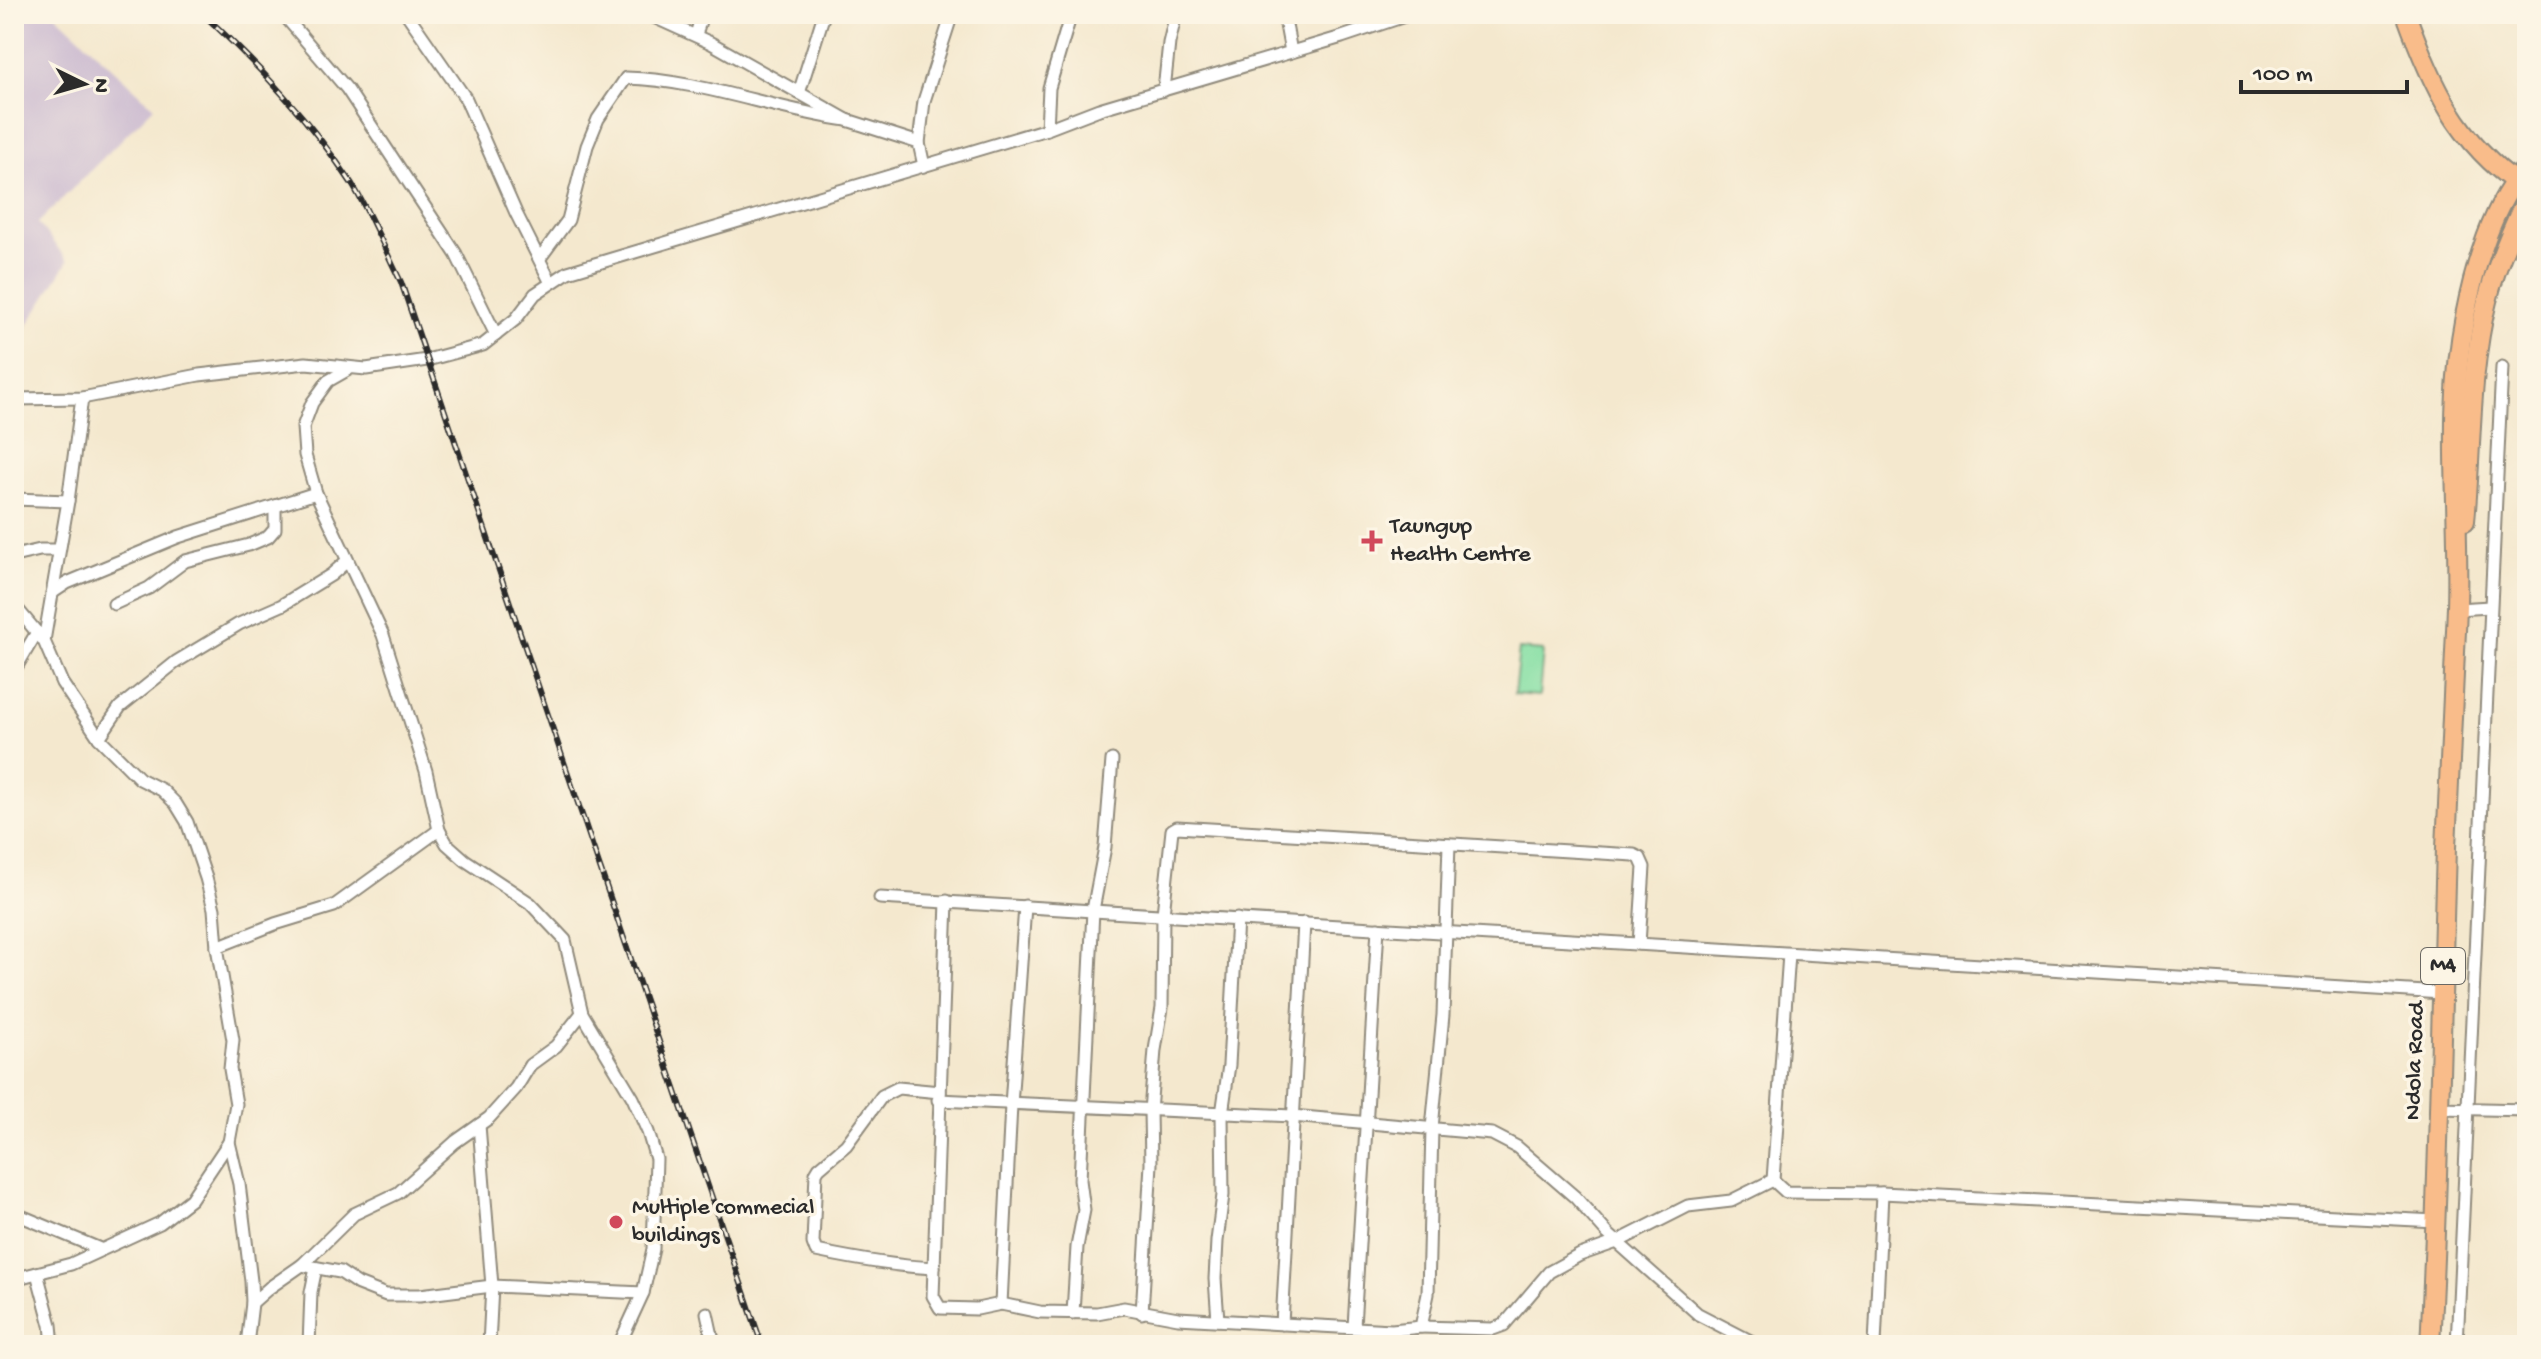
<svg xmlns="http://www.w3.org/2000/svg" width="2541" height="1359" viewBox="0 0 2541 1359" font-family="'Gochi Hand',sans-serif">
<rect width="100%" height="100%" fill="#fcf5e5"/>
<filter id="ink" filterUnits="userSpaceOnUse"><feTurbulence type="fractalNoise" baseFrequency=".0125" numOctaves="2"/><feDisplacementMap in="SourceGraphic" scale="16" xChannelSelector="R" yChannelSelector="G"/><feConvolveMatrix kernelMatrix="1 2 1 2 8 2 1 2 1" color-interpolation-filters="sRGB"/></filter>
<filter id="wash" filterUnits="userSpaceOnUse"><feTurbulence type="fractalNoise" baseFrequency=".006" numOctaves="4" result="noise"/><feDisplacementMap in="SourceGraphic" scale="32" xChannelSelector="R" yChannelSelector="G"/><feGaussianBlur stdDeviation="1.8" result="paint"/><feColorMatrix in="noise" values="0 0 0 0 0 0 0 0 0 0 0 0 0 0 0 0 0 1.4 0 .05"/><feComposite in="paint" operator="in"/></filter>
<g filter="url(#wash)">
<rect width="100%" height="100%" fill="#f4e8ce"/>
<path fill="#cebed1" d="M14,14H55L154,107L38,223L68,261L14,347Z"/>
<path fill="#86dfa4" stroke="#588568" stroke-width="2" d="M1519,649L1543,651L1539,696L1514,694Z"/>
</g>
<g filter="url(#ink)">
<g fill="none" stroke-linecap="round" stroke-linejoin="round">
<g stroke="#908a7c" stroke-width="15">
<g id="minor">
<path d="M283,14L347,89L456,254L496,335"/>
<path d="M407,14L466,99L516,213L550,281"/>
<path d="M647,14L711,43L847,120L919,143L924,166"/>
<path d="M1284,14L1291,52"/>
<path d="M696,35L702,14"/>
<path d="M1164,90L1169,43L1176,14"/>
<path d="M799,93L824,14"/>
<path d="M1047,129L1049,88L1071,14"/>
<path d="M919,143L924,101L952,14"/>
<path d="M540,258L568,220L587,146L598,119L626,78C702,80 773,110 847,120"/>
<path d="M349,369L328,381L312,403L303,427L305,455L316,493L383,635L426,771L439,830L447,844L465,860L530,903L565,940L582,1013L633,1098L648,1132L656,1159L653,1249L643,1293L619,1345"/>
<path d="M82,398L68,501L44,641L62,683L99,738L140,779L162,790L176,804L187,822L206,878L214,909L217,947L233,1040L230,1069L236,1104L229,1142L239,1184L251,1281L252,1303L247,1345"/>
<path d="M14,399L82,398L199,375L306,363L366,369L427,360L483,345L516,319L535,294L568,272L1047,129L1099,109L1342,37L1411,14"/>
<path d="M14,499L68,501"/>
<path d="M14,556L40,550H59"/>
<path d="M52,593L67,583L178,537L316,493"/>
<path d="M114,604L149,588L185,561L249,545L268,537L275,529V507"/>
<path d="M14,605L44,641"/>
<path d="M2457,609L2490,607"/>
<path d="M14,671L37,632"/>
<path d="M99,738L120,707L176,662L239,624L282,605L331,575L347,561"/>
<path d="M880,898L2442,993"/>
<path d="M947,901L934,1268L933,1296L940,1308L977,1309L1001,1304L1040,1312L1097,1313L1124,1308L1178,1318L1392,1330L1421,1327L1428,1294L1432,1128L1443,1015L1449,844"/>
<path d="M217,947L275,924L334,906L439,830"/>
<path d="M1789,954L1773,1180L1786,1192L1882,1193L2436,1221"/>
<path d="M938,1100L1292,1116L1492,1134L1517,1147L1575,1197L1608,1234L1698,1314L1758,1345"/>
<path d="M2439,1108L2527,1110"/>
<path d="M479,1125L492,1286L489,1345"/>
<path d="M14,1213L100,1249"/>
<path d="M302,1265L340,1272L358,1284L386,1295H420L492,1286L643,1293"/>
<path d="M934,1268C894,1266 854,1259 816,1251L813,1243L816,1173L819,1168L846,1145L882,1096L898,1088L940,1092"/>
<path d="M37,1273L51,1325L53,1345"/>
<path d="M14,1279L71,1264L160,1223L191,1199L229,1142"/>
<path d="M252,1303L269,1288L302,1265L354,1214L398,1193L455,1142L489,1118L516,1088L530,1065L556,1046L582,1013"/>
<path d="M1001,1304L1011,1105L1025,906"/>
<path d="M707,1313L714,1345"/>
<path d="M1073,1313L1077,1247L1084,1210L1080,1180L1093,910L1105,847L1112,760"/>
<path d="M1142,1313L1151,1164L1150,1111L1155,1050L1162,1008L1163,914L1172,830L1177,827L1634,855L1640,858L1644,867L1639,944"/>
<path d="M1218,1320L1215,1279L1217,1241L1223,1195L1222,1114L1229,1065L1237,919"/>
<path d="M1282,1324L1304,923"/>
<path d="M1354,1327L1378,928"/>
<path d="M1421,1327L1493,1329L1504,1325L1549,1272L1580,1255L1617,1242L1688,1206L1731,1201L1773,1180"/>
<path d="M309,1345L311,1292L316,1268"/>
<path d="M1875,1345L1882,1193"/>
<path d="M2457,1345L2502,367"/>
</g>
</g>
<g stroke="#908a7c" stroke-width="22">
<g id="primary">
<path d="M2406,14C2432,86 2457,141 2521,186"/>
<path d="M2465,521C2472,448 2469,372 2487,301C2496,266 2511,231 2527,198"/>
<path d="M2430,1345C2439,1180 2441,1014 2446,848C2449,768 2454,687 2457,606C2460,509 2446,412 2465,316C2474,269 2493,201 2527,167"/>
</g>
</g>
<use href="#minor" stroke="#fff" stroke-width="11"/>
<use href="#primary" stroke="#f9bc8a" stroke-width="18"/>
<g stroke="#2b2b2b" stroke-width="6">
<path id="rail" d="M203,14C259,66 310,120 352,184C371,215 385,250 401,282L762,1345"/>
</g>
<use href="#rail" stroke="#fcf5e5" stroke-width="3" stroke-dasharray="9" stroke-linecap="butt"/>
</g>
</g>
<g fill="#d1495b" stroke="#fcf5e5" stroke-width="3">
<path d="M1368 529h8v8h8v8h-8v8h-8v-8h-8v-8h8z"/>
<circle cx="616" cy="1222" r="8"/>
</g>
<g text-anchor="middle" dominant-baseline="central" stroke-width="7" stroke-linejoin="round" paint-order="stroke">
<rect fill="#fcf5e5" stroke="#6a6863" stroke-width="2" x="2421" y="948" width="44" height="36" rx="6"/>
<g font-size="22" font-weight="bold" fill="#2b2b2b">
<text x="2443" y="966">M4</text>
</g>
<g font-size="24" fill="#2b2b2b" stroke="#fcf5e5" text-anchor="start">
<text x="1390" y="527">Taungup<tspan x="1390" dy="28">Health Centre</tspan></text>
<text x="632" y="1208">Multiple commecial<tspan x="632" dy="28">buildings</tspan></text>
</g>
<g font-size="24" fill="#2b2b2b" stroke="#fcf5e5">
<text transform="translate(2416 1061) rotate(-88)">Ndola Road</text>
</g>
</g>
<rect width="2541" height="1359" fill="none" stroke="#fcf5e5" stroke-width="48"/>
<g transform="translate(84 84) rotate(95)" stroke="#fcf5e5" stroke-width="6" paint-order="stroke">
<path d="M0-6L14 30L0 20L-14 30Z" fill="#2b2b2b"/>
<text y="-12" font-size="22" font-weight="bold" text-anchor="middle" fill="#2b2b2b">N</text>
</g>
<path d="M2241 80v12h166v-12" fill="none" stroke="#2b2b2b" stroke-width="4"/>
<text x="2253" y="80" font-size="24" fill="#2b2b2b" stroke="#fcf5e5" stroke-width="6" paint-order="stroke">100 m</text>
</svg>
